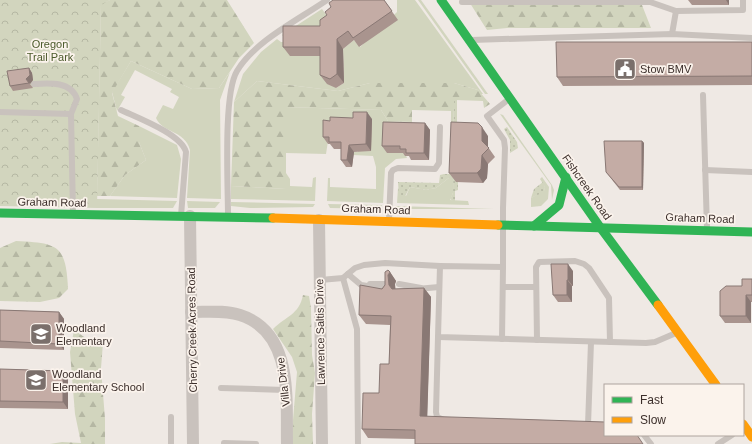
<svg xmlns="http://www.w3.org/2000/svg" width="752" height="444" viewBox="0 0 752 444" font-family="Helvetica,sans-serif">
<defs>
<pattern id="forest-firs" width="22" height="20" patternUnits="userSpaceOnUse"><rect width="22" height="20" fill="#d2d5be"/><path d="M5 1l3.5 6h-7zM16 11l3.5 6h-7z" fill="#b5b7a3"/></pattern>
<pattern id="park-crowns" width="20" height="18" patternUnits="userSpaceOnUse"><rect width="20" height="18" fill="#d2d5be"/><path d="M2 6a3 3 0 1 1 6 0M12 15a3 3 0 1 1 6 0" fill="none" stroke="#b5b7a3"/></pattern>
<pattern id="garden-dots" width="8" height="8" patternUnits="userSpaceOnUse"><rect width="8" height="8" fill="#d2d5be"/><path d="M2 2h.1M6 6h.1" fill="none" stroke="#b5b7a3" stroke-width="1.8" stroke-linecap="round"/></pattern>
</defs>
<rect width="100%" height="100%" fill="#efe9e4"/>
<g fill="#d2d5be">
<path d="M397,0H415L483,94H480L478,90L454,83H370L338,91L257,81L234,102L243,74L261,52L277,39L281,42H289L327,56L336,88L344,83L343,49L354,40L360,47L397,12Z"/>
<path d="M418,0H421L488,94H485Z"/>
<path d="M322,9L333,24L284,37L282,35Z"/>
<path d="M131,61L192,89L219,88L230,72L220,100L221,199L187,198L190,150C185,130 162,133 156,118L163,105L173,109L179,97L170,92L172,89L135,70L121,95L125,97L117,111L112,92Z"/>
<path d="M454,93L453,193L450,200L468,201L469,205L397,203L398,188L406,196L410,187L426,190L436,188L450,177L451,116H453Z"/>
<path d="M286,107L381,110L388,121L412,122V130L405,153L407,158L396,159L385,168L383,203L327,201L328,178H330V187L376,189V167L373,156L353,155L354,152H358V150L328,141L326,154L286,153Z"/>
<path d="M500,114L503,115L552,185L554,190L552,200L551,185Z"/>
<path d="M139,126L177,145L181,159L177,198L110,196L125,175L146,160L139,142Z"/>
<path d="M286,173L290,179V186L312,187L313,178L316,177L315,201L231,199V186L286,189Z"/>
<path d="M542,177L549,187L548,199L541,206L531,207V198L544,191L545,187L540,179Z"/>
<path d="M97,199L177,201L173,208H97Z"/>
<path d="M187,201L220,202L215,208H188Z"/>
<path d="M231,202L315,204L313,207L250,208L231,206Z"/>
<path d="M328,204L382,205L380,209L330,208Z"/>
<path d="M396,206L494,209H397Z"/>
</g>
<g fill="url(#forest-firs)">
<path d="M110,0H227L254,43L239,58L219,88L192,89L131,61L112,93L118,116L139,126V142L146,160L125,175L110,196H97L101,4Z"/>
<path d="M468,0H640L651,28H507L487,30Z"/>
<path d="M257,81L338,91L370,83H454L478,90L490,104L484,108L483,101L455,100L453,116H451V111L412,110V122L388,121L381,110L286,107V189L231,186L234,102Z"/>
<path d="M16,241C58,243 66,245 68,289L59,298L40,302L0,301V248Z"/>
<path d="M303,295L309,296L311,308L312,355L315,373L312,414L313,444H291L297,372L292,357L273,329C286,316 299,315 303,295Z"/>
<path d="M74,330L87,339L103,343L101,368L105,419V444H50L62,442L81,443L75,414L70,352Z"/>
</g>
<path fill="url(#park-crowns)" d="M0,0H110L101,5L97,208L0,206Z"/>
<g fill="url(#garden-dots)">
<path d="M454,100H457V122L459,123L456,182H458V190L455,191V201H453L450,199L453,193Z"/>
<path d="M507,127L517,142L518,148L510,153V140L504,129Z"/>
<path d="M444,174H450V177L436,188L426,190L410,187L403,200L399,197L398,182L439,183L440,175Z"/>
<path d="M543,182L545,187L544,192L531,198L534,189Z"/>
</g>
<g fill="none" stroke-linecap="round" stroke-linejoin="round">
<g stroke="#c9c2bd" stroke-width="6">
<path d="M462,2H650L676,11L743,10V0"/>
<path d="M672,34L676,11"/>
<path d="M471,40L672,34L752,38"/>
<path d="M34,84C49,83 71,81 77,99L71,114L73,213"/>
<path d="M703,95L707,229"/>
<path d="M509,99L487,116L504,140L505,148L503,208V267L440,266L438,337L646,343L655,342L676,333"/>
<path d="M121,110C138,118 181,134 186,152L181,216"/>
<path d="M0,112L71,114"/>
<path d="M705,170L752,172"/>
<path d="M228,216C228,185 223,94 237,71C255,41 298,20 327,0"/>
<path d="M389,220L391,173L393,170L398,168L435,169L439,163L440,127"/>
<path d="M348,274L361,285L387,289"/>
<path d="M343,278L357,329L358,444"/>
<path d="M320,280L343,278L355,268L364,265L385,263L440,266"/>
<path d="M370,284H388"/>
<path d="M399,284L421,288"/>
<path d="M504,287H536"/>
<path d="M417,289L439,287"/>
<path d="M438,337L436,412L437,417L444,420"/>
<path d="M502,339L503,267"/>
<path d="M537,340L536,267L539,262L575,261L584,264L589,268L609,298L610,342"/>
<path d="M221,388L285,390"/>
<path d="M171,417V444"/>
<path d="M588,425L591,342"/>
<path d="M644,435L651,444"/>
<path d="M224,443L256,444"/>
<path d="M718,444L732,435"/>
</g>
<g stroke="#c9c2bd" stroke-width="12">
<path d="M190,216L193,444"/>
<path d="M319,220L322,444"/>
<path d="M191,312C208,312 225,310 240,315C294,332 286,400 287,444"/>
</g>
<g stroke="#30b455" stroke-width="9">
<path d="M441,0L600,227L658,305"/>
<path d="M0,213L273,218"/>
<path d="M498,225L752,232"/>
<path d="M534,226L559,205L566,177"/>
</g>
<g stroke="#ff9f0a" stroke-width="9">
<path d="M273,218L498,225"/>
<path d="M658,305L716,385"/>
<path d="M743,424L752,437"/>
</g>
</g>
<g fill="#a9948e">
<path d="M384,0L398,20L359,47L354,40L343,49L344,83L336,88L327,84L320,75V56H290L283,47L320,26Z"/>
<path d="M688,0H729V5H692Z"/>
<path d="M752,42V85L563,86L557,77Z"/>
<path d="M29,68L32,73L33,80L30,84L33,88L13,91L10,86Z"/>
<path d="M372,119L371,151L354,152L352,167H346L341,160V149H334L330,144H328L323,137Z"/>
<path d="M425,123L430,130L429,160H411L409,156H405L403,153H387L382,146Z"/>
<path d="M488,136V147L495,157L488,164L487,178L483,183L456,182L449,173Z"/>
<path d="M642,141L644,143L643,190H620L606,172Z"/>
<path d="M573,271V286H572V302H558L553,295Z"/>
<path d="M390,272L396,281L395,284V289L424,288L431,297L427,416L415,439L368,438L362,429L379,393L389,364L390,325L366,324L359,315L385,285Z"/>
<path d="M752,279V302H751V323H725L720,316Z"/>
<path d="M0,310L59,312L64,319V350L0,348Z"/>
<path d="M0,369L63,371L68,378V409L0,408Z"/>
</g>
<g fill="#897874">
<path d="M726,0H729V5Z"/>
<path d="M337,39L343,49L344,83L337,74Z"/>
<path d="M29,68L32,73L33,80L30,84L26,79Z"/>
<path d="M367,112L372,119L371,151L366,144Z"/>
<path d="M425,123L430,130L429,160L424,153Z"/>
<path d="M482,127L488,136V149L482,141Z"/>
<path d="M642,141L644,143L643,190L642,187Z"/>
<path d="M349,145L354,152L352,167L347,160Z"/>
<path d="M482,155L488,164L487,178L483,183L477,173Z"/>
<path d="M568,264L573,271V286L568,280Z"/>
<path d="M390,272L396,281L395,284L396,294L389,285L388,275Z"/>
<path d="M567,280L572,286V302L567,295Z"/>
<path d="M424,288L431,297L427,425L420,416Z"/>
<path d="M746,295L751,302V323L746,316Z"/>
<path d="M59,312L64,319V350L59,344Z"/>
<path d="M63,371L68,378V409L63,402Z"/>
</g>
<g fill="#c4aca5" stroke="#897874">
<path d="M333,0H384L392,11L353,38L348,31L337,39V74L330,79L320,75V47H283V26H320V20L327,15L325,12L331,7L329,3Z"/>
<path d="M556,42H752V76L557,77Z"/>
<path d="M29,68L30,75L26,79L29,83L10,86L7,71Z"/>
<path d="M353,112H367L366,144L349,145L347,160H341V142H329V137H323V120L330,121V117L353,118Z"/>
<path d="M383,122L425,123L424,153H406V149H400V146H382Z"/>
<path d="M451,122L478,123L482,127V141L489,148L482,155L481,169L477,173H449Z"/>
<path d="M604,141H642V187H619L606,172Z"/>
<path d="M551,264H568V280H567V295H553Z"/>
<path d="M388,270L390,272L388,275L389,285L392,289L424,288L420,416L605,422V435H637L643,444H415V430L362,429L363,393H379L380,364H389L391,316L359,315L360,285L382,289L385,285V272Z"/>
<path d="M742,279H752V295H746V316H720V291L726,286H742Z"/>
<path d="M0,310L59,312V344L0,341Z"/>
<path d="M0,369L63,371V402L0,401Z"/>
</g>
<defs>
<g id="civic-square" transform="scale(1.15)"><rect x="-9" y="-9" width="18" height="18" rx="4" fill="#7a6f6b" stroke="#fbf3ec"/><path d="M-.6-6.5H3V-4.5H.6V-3L4-1V1h2V6H-6V1h2V-1L-.6-3ZM-1.2 2.5V6h2.4V2.5Z" fill="#fff"/></g>
<g id="school-square" transform="scale(1.15)"><rect x="-9" y="-9" width="18" height="18" rx="4" fill="#7a6f6b" stroke="#fbf3ec"/><path d="M0-5L7-2L0 1L-7-2ZM-4 1L0 2.5L4 1V4Q0 6-4 4Z" fill="#fff"/></g>
</defs>
<g fill-rule="evenodd">
<use href="#civic-square" x="625" y="69"/>
<use href="#school-square" x="41" y="334"/>
<use href="#school-square" x="36" y="380"/>
</g>
<g text-anchor="middle" dominant-baseline="central" stroke-width="3.5" stroke-linejoin="round" paint-order="stroke">
<g font-size="11" fill="#4c5b2c" stroke="#fbf3ec">
<text x="50" y="44">Oregon<tspan x="50" dy="13">Trail Park</tspan></text>
</g>
<g font-size="11" fill="#3b2e2a" stroke="#fbf3ec" text-anchor="start">
<text x="640" y="69">Stow BMV</text>
<text x="56" y="328">Woodland<tspan x="56" dy="13">Elementary</tspan></text>
<text x="52" y="374">Woodland<tspan x="52" dy="13">Elementary School</tspan></text>
</g>
<g font-size="11" fill="#3b2e2a" stroke="#fbf3ec">
<text transform="translate(587 187) rotate(55)">Fishcreek Road</text>
<text transform="translate(52 202) rotate(1)">Graham Road</text>
<text transform="translate(376 209) rotate(2)">Graham Road</text>
<text transform="translate(700 218) rotate(2)">Graham Road</text>
<text transform="translate(192 330) rotate(-91)">Cherry Creek Acres Road</text>
<text transform="translate(320 332) rotate(-91)">Lawrence Saltis Drive</text>
<text transform="translate(283 382) rotate(-97)">Villa Drive</text>
</g>
</g>
<rect x="604" y="384" width="140" height="52" fill="#fbf3ec" stroke="#aea49e"/>
<rect x="612" y="397" width="20" height="6" fill="#30b455" stroke="#aea49e"/>
<text x="640" y="404" font-size="12" fill="#3b2e2a">Fast</text>
<rect x="612" y="417" width="20" height="6" fill="#ff9f0a" stroke="#aea49e"/>
<text x="640" y="424" font-size="12" fill="#3b2e2a">Slow</text>
</svg>
